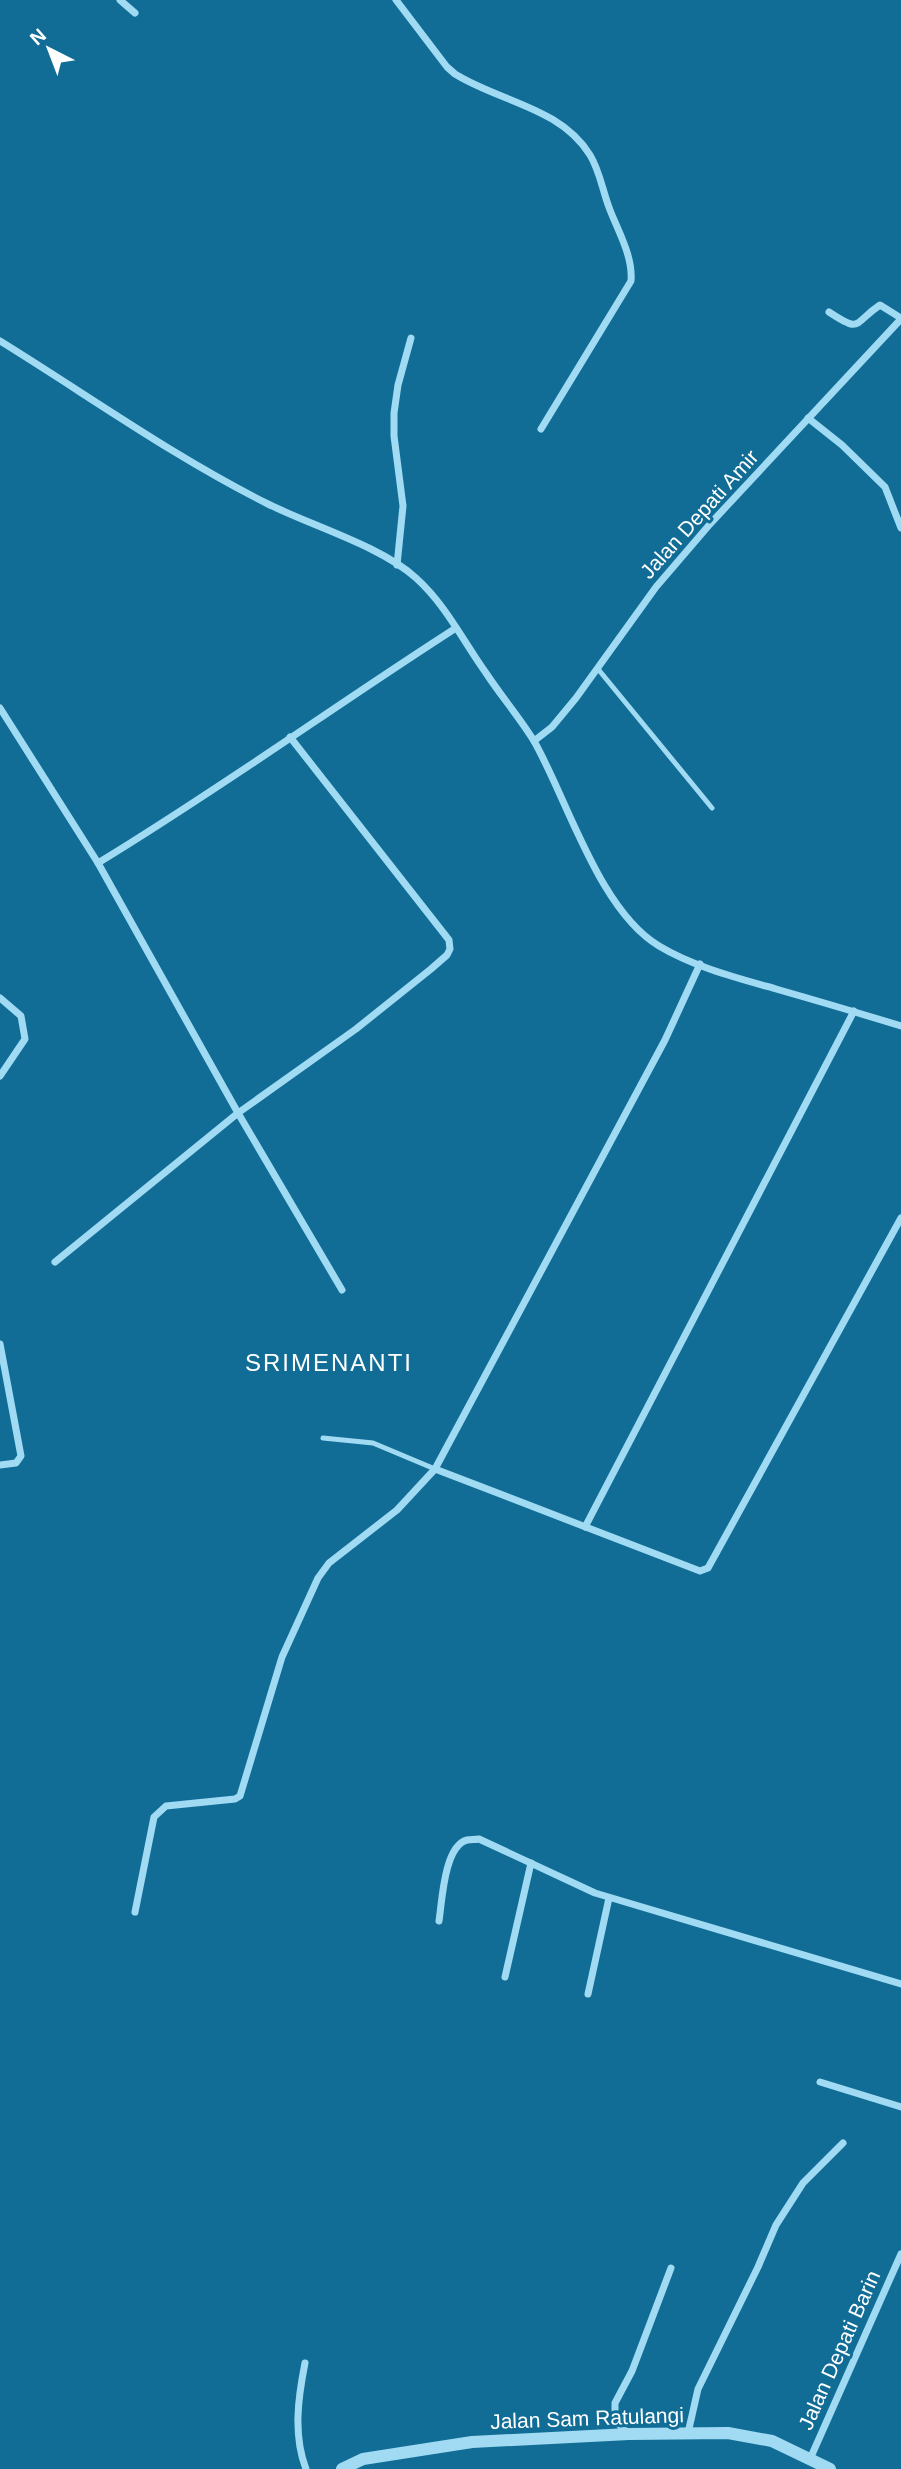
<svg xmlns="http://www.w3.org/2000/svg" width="901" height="2469" viewBox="0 0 901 2469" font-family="Helvetica,sans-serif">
<rect width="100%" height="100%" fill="#116d96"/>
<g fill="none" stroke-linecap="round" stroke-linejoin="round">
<g stroke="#a0dbf3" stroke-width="5">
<path d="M598,669L712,808"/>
<path d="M323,1438L373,1443L435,1469"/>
</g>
<g stroke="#a0dbf3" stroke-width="7">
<path d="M120,0L135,13"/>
<path d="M396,0L447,67L455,74C500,102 560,107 590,155C600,171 603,193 610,210C619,233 633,257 631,281L541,429"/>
<path d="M829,312C862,334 853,323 880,305L901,318"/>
<path d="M0,341C89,396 174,457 268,504C312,526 381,546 416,578C446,605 463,641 486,673C501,696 520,718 534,741C568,801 599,910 659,946C694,967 737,978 776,989C818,1001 859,1013 901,1026"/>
<path d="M808,418L842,445L885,487L901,528"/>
<path d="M397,565L403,506L394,436V413L398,385L411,338"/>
<path d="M0,708L98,863L238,1113L342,1290"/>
<path d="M534,741L552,727L576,698L656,587L710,524L901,319"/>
<path d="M98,863C220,789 336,705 456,628"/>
<path d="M0,998L21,1016L25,1039L0,1076"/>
<path d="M55,1262L238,1113L356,1029L431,969L447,955L450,949L449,940L290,737"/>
<path d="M0,1344L21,1456L16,1463L0,1465"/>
<path d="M435,1469L700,1571L708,1568L901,1218"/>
<path d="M585,1527L854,1011"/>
<path d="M135,1912L154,1817L166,1806L235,1799L240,1796L282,1657L318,1578L329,1563L397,1510L435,1469L665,1040L700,964"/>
<path d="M439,1921C442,1902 444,1846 467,1840C471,1839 475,1840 479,1839L595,1893L901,1984"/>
<path d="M505,1977L531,1863"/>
<path d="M588,1994L609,1898"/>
<path d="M820,2082L901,2107"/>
<path d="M305,2363C298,2398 293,2435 306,2469"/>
<path d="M688,2433L698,2389L758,2267L776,2225L803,2183L843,2143"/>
<path d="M629,2434L618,2424L615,2414V2403L632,2371L671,2268"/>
<path d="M810,2459L901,2254"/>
</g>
<path stroke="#a0dbf3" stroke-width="12" d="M342,2469L363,2459L472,2442L629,2434L728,2433L772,2441L830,2469"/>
</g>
<g text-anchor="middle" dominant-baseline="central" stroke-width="6" stroke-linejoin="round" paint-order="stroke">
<g font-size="21" fill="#fff" stroke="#116d96">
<text transform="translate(699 514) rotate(-48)">Jalan Depati Amir</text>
<text transform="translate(839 2350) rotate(-66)">Jalan Depati Barin</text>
<text transform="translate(587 2418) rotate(-2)">Jalan Sam Ratulangi</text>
</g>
<g font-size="24" letter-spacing="2" fill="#fff" stroke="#116d96">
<text x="329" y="1362">SRIMENANTI</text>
</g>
</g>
<g transform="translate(49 49) rotate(318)" stroke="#116d96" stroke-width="5" paint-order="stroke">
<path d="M0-5L12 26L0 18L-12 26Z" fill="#ffffff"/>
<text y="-10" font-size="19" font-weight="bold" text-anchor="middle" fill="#ffffff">N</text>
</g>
</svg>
